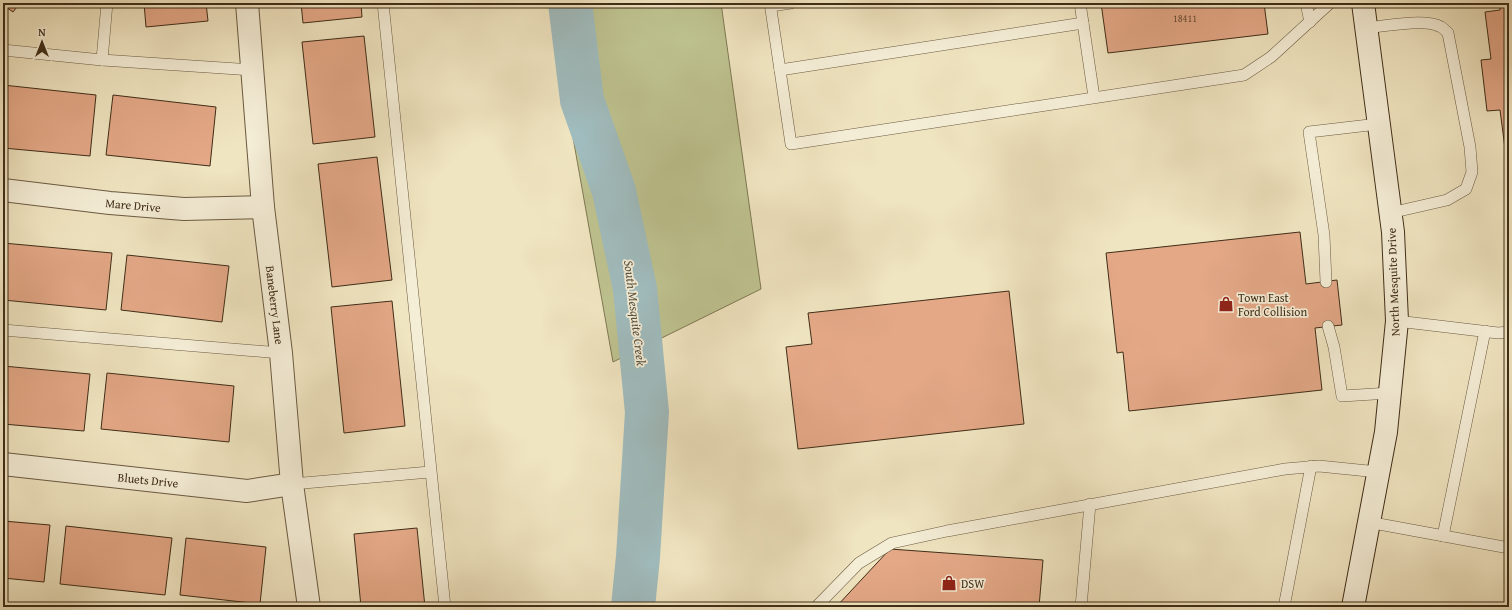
<svg xmlns="http://www.w3.org/2000/svg" width="1512" height="610" viewBox="0 0 1512 610" font-family="'Gentium Book Plus',serif">
<rect width="100%" height="100%" fill="#f0e5c1"/>
<filter id="stains"><feTurbulence type="fractalNoise" baseFrequency=".005" numOctaves="4"/><feColorMatrix values="0 0 0 0 .2 0 0 0 0 .09 0 0 0 0 .02 0 0 0 .5 -.17"/></filter>
<radialGradient id="worn" r=".72"><stop offset=".6" stop-color="#630" stop-opacity="0"/><stop offset="1" stop-color="#630" stop-opacity=".3"/></radialGradient>
<path fill="#bec390" stroke="#7e7854" d="M549,3H721L761,289L613,362Z"/>
<g fill="none" stroke-linecap="round" stroke-linejoin="round">
<path stroke="#a0bcbe" stroke-width="44" d="M570,3L582,100L614,191L635,289L647,412L638,557L633,607"/>
</g>
<g fill="#e4a887" stroke="#3f2d17">
<path d="M3,3H20L13,12L3,5Z"/>
<path d="M144,3H206L208,21L146,27Z"/>
<path d="M301,3H361L362,17L303,23Z"/>
<path d="M1101,3H1264L1268,34L1108,53Z"/>
<path d="M1500,3H1509V179L1500,110L1487,111L1481,60L1491,59L1485,12L1500,10Z"/>
<path d="M364,36L375,137L313,144L302,42Z"/>
<path d="M3,85L96,95L90,156L3,148Z"/>
<path d="M113,95L216,107L210,166L106,155Z"/>
<path d="M377,157L392,280L332,287L318,164Z"/>
<path d="M1300,232L1306,284L1337,280L1342,325L1315,328L1322,390L1129,411L1123,352L1117,353L1106,253Z"/>
<path d="M3,243L112,253L106,310L3,300Z"/>
<path d="M127,255L229,266L222,322L121,310Z"/>
<path d="M1009,291L1024,424L798,449L786,347L812,344L808,313Z"/>
<path d="M392,301L405,426L344,433L331,307Z"/>
<path d="M3,366L90,374L84,431L3,424Z"/>
<path d="M107,373L234,386L229,442L101,429Z"/>
<path d="M3,521L50,525L44,582L3,578Z"/>
<path d="M66,526L172,538L165,595L60,584Z"/>
<path d="M417,528L425,607H361L354,534Z"/>
<path d="M186,538L266,547L260,604L180,595Z"/>
<path d="M890,549L1043,560L1039,607H836Z"/>
</g>
<g fill="none" stroke-linecap="round" stroke-linejoin="round">
<g stroke="#6b5b42" stroke-width="12">
<g id="lane">
<path d="M383,3L445,607"/>
<path d="M770,3L791,144L1244,75L1271,57L1330,3"/>
<path d="M1080,3L1094,97"/>
<path d="M1306,3L1310,22"/>
<path d="M771,6L791,3"/>
<path d="M1366,28C1384,26 1426,18 1441,27C1443,28 1446,31 1448,33L1470,147L1472,172L1466,189L1447,200L1390,213"/>
<path d="M3,50L102,60L253,70"/>
<path d="M102,60L107,3"/>
<path d="M780,70L1083,23"/>
<path d="M1326,282L1324,235L1309,132L1378,124"/>
<path d="M1397,321L1498,333L1509,332"/>
<path d="M1328,326L1334,347L1342,396L1390,393"/>
<path d="M3,330L281,353"/>
<path d="M292,484L430,472"/>
<path d="M1368,522L1509,548"/>
<path d="M1443,536L1485,331"/>
<path d="M816,607L859,563L892,543L947,531L1285,469L1319,466L1378,472"/>
<path d="M1081,607L1090,504"/>
<path d="M1284,607L1311,466"/>
</g>
</g>
<g stroke="#6b5b42" stroke-width="24">
<g id="street">
<path d="M247,3L263,207L281,353L292,484L309,607"/>
<path d="M3,190L110,203L184,209L263,207"/>
<path d="M3,464L247,491L292,484"/>
</g>
</g>
<g stroke="#3f2d17" stroke-width="24">
<path id="secondary" d="M1353,607L1386,432L1397,321L1393,232L1363,3"/>
</g>
<use href="#lane" stroke="#f5eed7" stroke-width="11"/>
<use href="#street" stroke="#f5eed7" stroke-width="22"/>
<use href="#secondary" stroke="#f5eed7" stroke-width="22"/>
</g>
<defs>
<g id="shop-bare" transform="scale(1.2)"><path d="M-5-2.5h2.3a2.7 3.5 0 0 1 5.4 0H5L5.5 6h-11ZM-1.5-2.5h3a1.5 2.3 0 0 0-3 0Z" fill="#8f2418" stroke="#f5eed7" stroke-width="2.5" paint-order="stroke"/></g>
</defs>
<g fill-rule="evenodd">
<use href="#shop-bare" x="1226" y="304"/>
<use href="#shop-bare" x="949" y="583"/>
</g>
<g text-anchor="middle" dominant-baseline="central" stroke-width="3.5" stroke-linejoin="round" paint-order="stroke">
<g font-size="10" fill="#684c33">
<text x="1185" y="18">18411</text>
</g>
<g font-size="12" fill="#3f2d17" stroke="#f5eed7">
<text transform="translate(133 205) rotate(5)">Mare Drive</text>
<text transform="translate(1393 282) rotate(-92)">North Mesquite Drive</text>
<text transform="translate(275 305) rotate(83)">Baneberry Lane</text>
<text transform="translate(148 480) rotate(6)">Bluets Drive</text>
</g>
<g font-size="12" fill="#3f2d17" stroke="#f5eed7" text-anchor="start">
<text x="1238" y="297">Town East<tspan x="1238" dy="14">Ford Collision</tspan></text>
<text x="961" y="583">DSW</text>
</g>
<g font-size="13" font-style="italic" fill="#575141" stroke="#f5eed7">
<text transform="translate(635 313) rotate(83)">South Mesquite Creek</text>
</g>
</g>
<rect width="1512" height="610" fill="none" stroke="#f0e5c1" stroke-width="16"/>
<rect x="4" y="4" width="1504" height="602" fill="none" stroke="#3f2d17" stroke-width="2"/>
<rect x="8" y="8" width="1496" height="594" fill="none" stroke="#3f2d17"/>
<g transform="translate(42 42)" stroke="#f5eed7" stroke-width="3" paint-order="stroke">
<path d="M0-3L7 15L0 10L-7 15Z" fill="#3f2d17"/>
<text y="-6" font-size="11" font-weight="bold" text-anchor="middle" fill="#3f2d17">N</text>
</g>
<rect width="100%" height="100%" filter="url(#stains)"/>
<rect width="100%" height="100%" fill="url(#worn)"/>
</svg>
